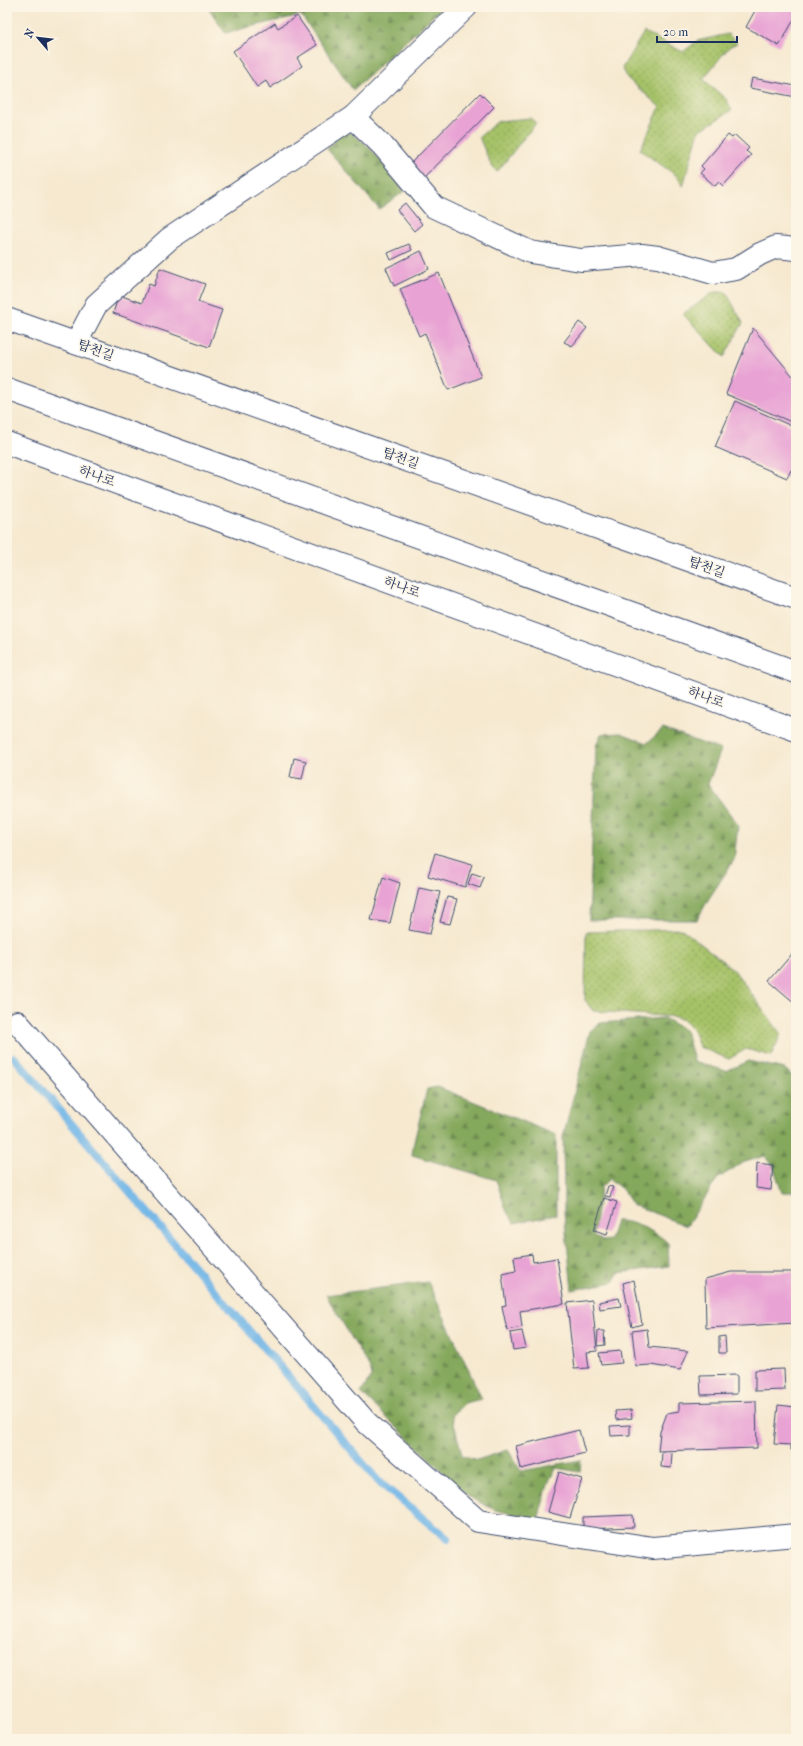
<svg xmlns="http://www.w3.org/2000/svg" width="803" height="1746" viewBox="0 0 803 1746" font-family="'IM FELL French Canon','Noto Serif KR',serif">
<defs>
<pattern id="grass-dots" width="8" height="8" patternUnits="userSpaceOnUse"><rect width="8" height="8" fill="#a6c268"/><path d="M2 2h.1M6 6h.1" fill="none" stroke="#869e59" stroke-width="1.8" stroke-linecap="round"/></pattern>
<pattern id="forest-firs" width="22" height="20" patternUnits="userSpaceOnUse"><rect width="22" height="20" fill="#84a85c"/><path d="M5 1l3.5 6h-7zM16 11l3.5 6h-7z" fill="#6b894f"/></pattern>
</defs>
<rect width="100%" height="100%" fill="#fcf5e5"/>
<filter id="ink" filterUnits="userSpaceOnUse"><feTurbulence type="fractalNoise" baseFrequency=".025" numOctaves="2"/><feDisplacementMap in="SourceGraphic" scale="8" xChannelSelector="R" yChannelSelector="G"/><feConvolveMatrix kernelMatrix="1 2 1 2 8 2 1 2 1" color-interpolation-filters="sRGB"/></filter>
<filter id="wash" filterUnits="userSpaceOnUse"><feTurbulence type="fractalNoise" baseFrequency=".012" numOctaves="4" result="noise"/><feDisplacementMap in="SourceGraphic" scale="16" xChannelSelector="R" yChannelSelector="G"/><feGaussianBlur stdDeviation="0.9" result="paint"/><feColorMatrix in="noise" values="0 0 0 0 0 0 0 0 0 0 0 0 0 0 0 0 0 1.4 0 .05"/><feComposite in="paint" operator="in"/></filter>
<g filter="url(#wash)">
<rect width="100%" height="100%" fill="#f6e9d0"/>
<g fill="url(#grass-dots)" stroke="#607863">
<path d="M644,32L683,52L697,41L728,34L737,43L729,47L703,79L726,99L732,110L699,131L683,186L677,176L640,150L660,107L628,79L622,68Z"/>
<path d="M530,118L536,123L497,172L491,165L479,137L498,121Z"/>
<path d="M714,292H726L743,323L724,357L683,314Z"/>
<path d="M682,929L734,970L781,1034L771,1056L746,1049L729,1059L699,1047C694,1032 692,1023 676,1017L593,1011L585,1000L586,932Z"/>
</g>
<g fill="url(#forest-firs)" stroke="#506c5d">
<path d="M208,7H443L353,90L301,15L225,33Z"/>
<path d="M344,130C368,139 388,171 405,191L379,209L327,149Z"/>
<path d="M663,729L721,750L708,784L738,825L734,860L708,900L697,920H589L596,746L601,734L621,733L647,743Z"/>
<path d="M664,1018L686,1031L694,1061L726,1071L748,1061L785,1069L796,1079V1191L782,1193L773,1165L765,1156L742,1163L717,1179L687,1226L633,1205L622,1189L609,1179L601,1187L593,1235L603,1241L610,1240L616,1221C632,1220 657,1232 668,1243L669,1266L618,1273L613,1282L572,1290L564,1213L563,1137L590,1031L600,1023Z"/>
<path d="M438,1087L556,1135V1215L514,1223L507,1212L496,1180L412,1155L413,1146L427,1089Z"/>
<path d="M428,1282L482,1399L465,1403L452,1415L462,1455L477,1460L508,1450L521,1471L581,1460L580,1472L556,1468L549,1481L538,1520L495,1510L469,1497L361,1393L372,1375L369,1367L326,1295Z"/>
</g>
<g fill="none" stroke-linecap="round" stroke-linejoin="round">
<path stroke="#71b6e7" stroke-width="8" d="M14,1057L379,1482L448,1539"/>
</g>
<g id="blocks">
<g fill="#e8a3d4">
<path d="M757,7H788L796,12V16L779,46L746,27Z"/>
<path d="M297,16L317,45L297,58L302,66L270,88L266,81L257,87L233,51L275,23L278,28Z"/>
<path d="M752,78L796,86V97L750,88Z"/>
<path d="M480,93L494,107L423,179L409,165Z"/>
<path d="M728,135L732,138L735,135L749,148L746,151L751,155L723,186L719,182L715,186L700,173L704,169L701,166Z"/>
<path d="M405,203L422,224L414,231L397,210Z"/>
<path d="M409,244L412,250L391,260L388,253Z"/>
<path d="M421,251L429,269L394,286L386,268Z"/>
<path d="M160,268L205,284L198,302L222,310L209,347L113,313L119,295L142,303L149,284L154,286Z"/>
<path d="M439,273L481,377L448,390L425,333L419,336L400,289Z"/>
<path d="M579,322L587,328L572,346L564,342Z"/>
<path d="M753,328L796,380V424L726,394Z"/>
<path d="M735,401L796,428V472L791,470L787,478L715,447Z"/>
<path d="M294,758L306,761L302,779L290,777Z"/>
<path d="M435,853L472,864L465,887L428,876Z"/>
<path d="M472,873L484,877L480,888L468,884Z"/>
<path d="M383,877L400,883L390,923L371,920Z"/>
<path d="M419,888L440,892L430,934L409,930Z"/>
<path d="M447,897L457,899L450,924L440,922Z"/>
<path d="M792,954L796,958V1004L769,981Z"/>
<path d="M757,1163L773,1165L771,1190L756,1188Z"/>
<path d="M608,1186L613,1187L610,1197L605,1196Z"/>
<path d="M604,1198L617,1202L607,1234L594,1230Z"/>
<path d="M532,1254L533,1262L557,1258L564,1304L520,1311L522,1327L507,1330L502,1306L506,1305L502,1274L516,1271L514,1257Z"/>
<path d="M731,1272H796V1323L706,1328L705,1279Z"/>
<path d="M634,1280L642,1324L632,1327L623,1283Z"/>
<path d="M619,1298L621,1306L600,1309L599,1302Z"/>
<path d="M592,1300L597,1351L587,1352L589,1368L574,1369L567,1303Z"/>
<path d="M647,1329L649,1347L688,1351L680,1370L651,1365L636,1366L632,1331Z"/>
<path d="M522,1331L526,1348L513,1350L510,1333Z"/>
<path d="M598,1331H604L605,1345L597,1346Z"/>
<path d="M725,1336L726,1353H719V1337Z"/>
<path d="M620,1351L622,1363L601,1365L599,1353Z"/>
<path d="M784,1369L785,1390L755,1391V1370Z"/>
<path d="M737,1375V1394L701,1395L700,1376Z"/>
<path d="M756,1401L757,1448L658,1451L660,1432L667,1413L679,1411V1403Z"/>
<path d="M778,1405L796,1407V1451L791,1450V1445L774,1444Z"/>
<path d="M631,1410L632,1418L616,1420L615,1411Z"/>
<path d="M630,1425V1435L611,1436L610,1426Z"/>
<path d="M579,1430L585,1453L521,1469L516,1446Z"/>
<path d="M662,1452L672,1453L671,1468L661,1467Z"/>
<path d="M559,1472L582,1479L570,1518L548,1512Z"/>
<path d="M633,1515L634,1527L583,1529V1517Z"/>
</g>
</g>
</g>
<g filter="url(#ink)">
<use href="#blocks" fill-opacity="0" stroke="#3c4b6f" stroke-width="1"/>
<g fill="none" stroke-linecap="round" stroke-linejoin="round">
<g stroke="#3c4b6f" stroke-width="24">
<g id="street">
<path d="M353,117L382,145L434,207L530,252L581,260L642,255L658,257L713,273L736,269L760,254L776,247L796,249"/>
<path d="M7,319L796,598"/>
<path d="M76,343L96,305L169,239L353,117L466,7"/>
<path d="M17,1022L366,1422L478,1521L653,1548L796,1535"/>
</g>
</g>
<g stroke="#3c4b6f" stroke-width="24">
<g id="secondary">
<path d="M7,389L796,672"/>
<path d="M7,443L796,730"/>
</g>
</g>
<use href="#street" stroke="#fff" stroke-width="22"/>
<use href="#secondary" stroke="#fff" stroke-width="22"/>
</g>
</g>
<g text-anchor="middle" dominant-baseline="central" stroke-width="3" stroke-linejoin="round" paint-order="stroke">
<g font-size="13" fill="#1b2f5e" stroke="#fcf5e5">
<text transform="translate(96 350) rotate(20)">탑천길</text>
<text transform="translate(401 458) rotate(20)">탑천길</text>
<text transform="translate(97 476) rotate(20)">하나로</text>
<text transform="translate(707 567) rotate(20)">탑천길</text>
<text transform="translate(402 587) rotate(20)">하나로</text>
<text transform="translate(706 697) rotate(20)">하나로</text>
</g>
</g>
<rect width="803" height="1746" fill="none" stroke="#fcf5e5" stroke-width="24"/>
<g transform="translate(38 38) rotate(298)" stroke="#fcf5e5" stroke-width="3" paint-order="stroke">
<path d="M0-3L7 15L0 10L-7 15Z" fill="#1b2f5e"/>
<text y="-6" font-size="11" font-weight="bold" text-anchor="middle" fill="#1b2f5e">N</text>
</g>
<path d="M657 36v6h80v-6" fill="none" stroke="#1b2f5e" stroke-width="2"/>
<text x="663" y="36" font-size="12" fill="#1b2f5e" stroke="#fcf5e5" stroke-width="3" paint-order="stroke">20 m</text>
</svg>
